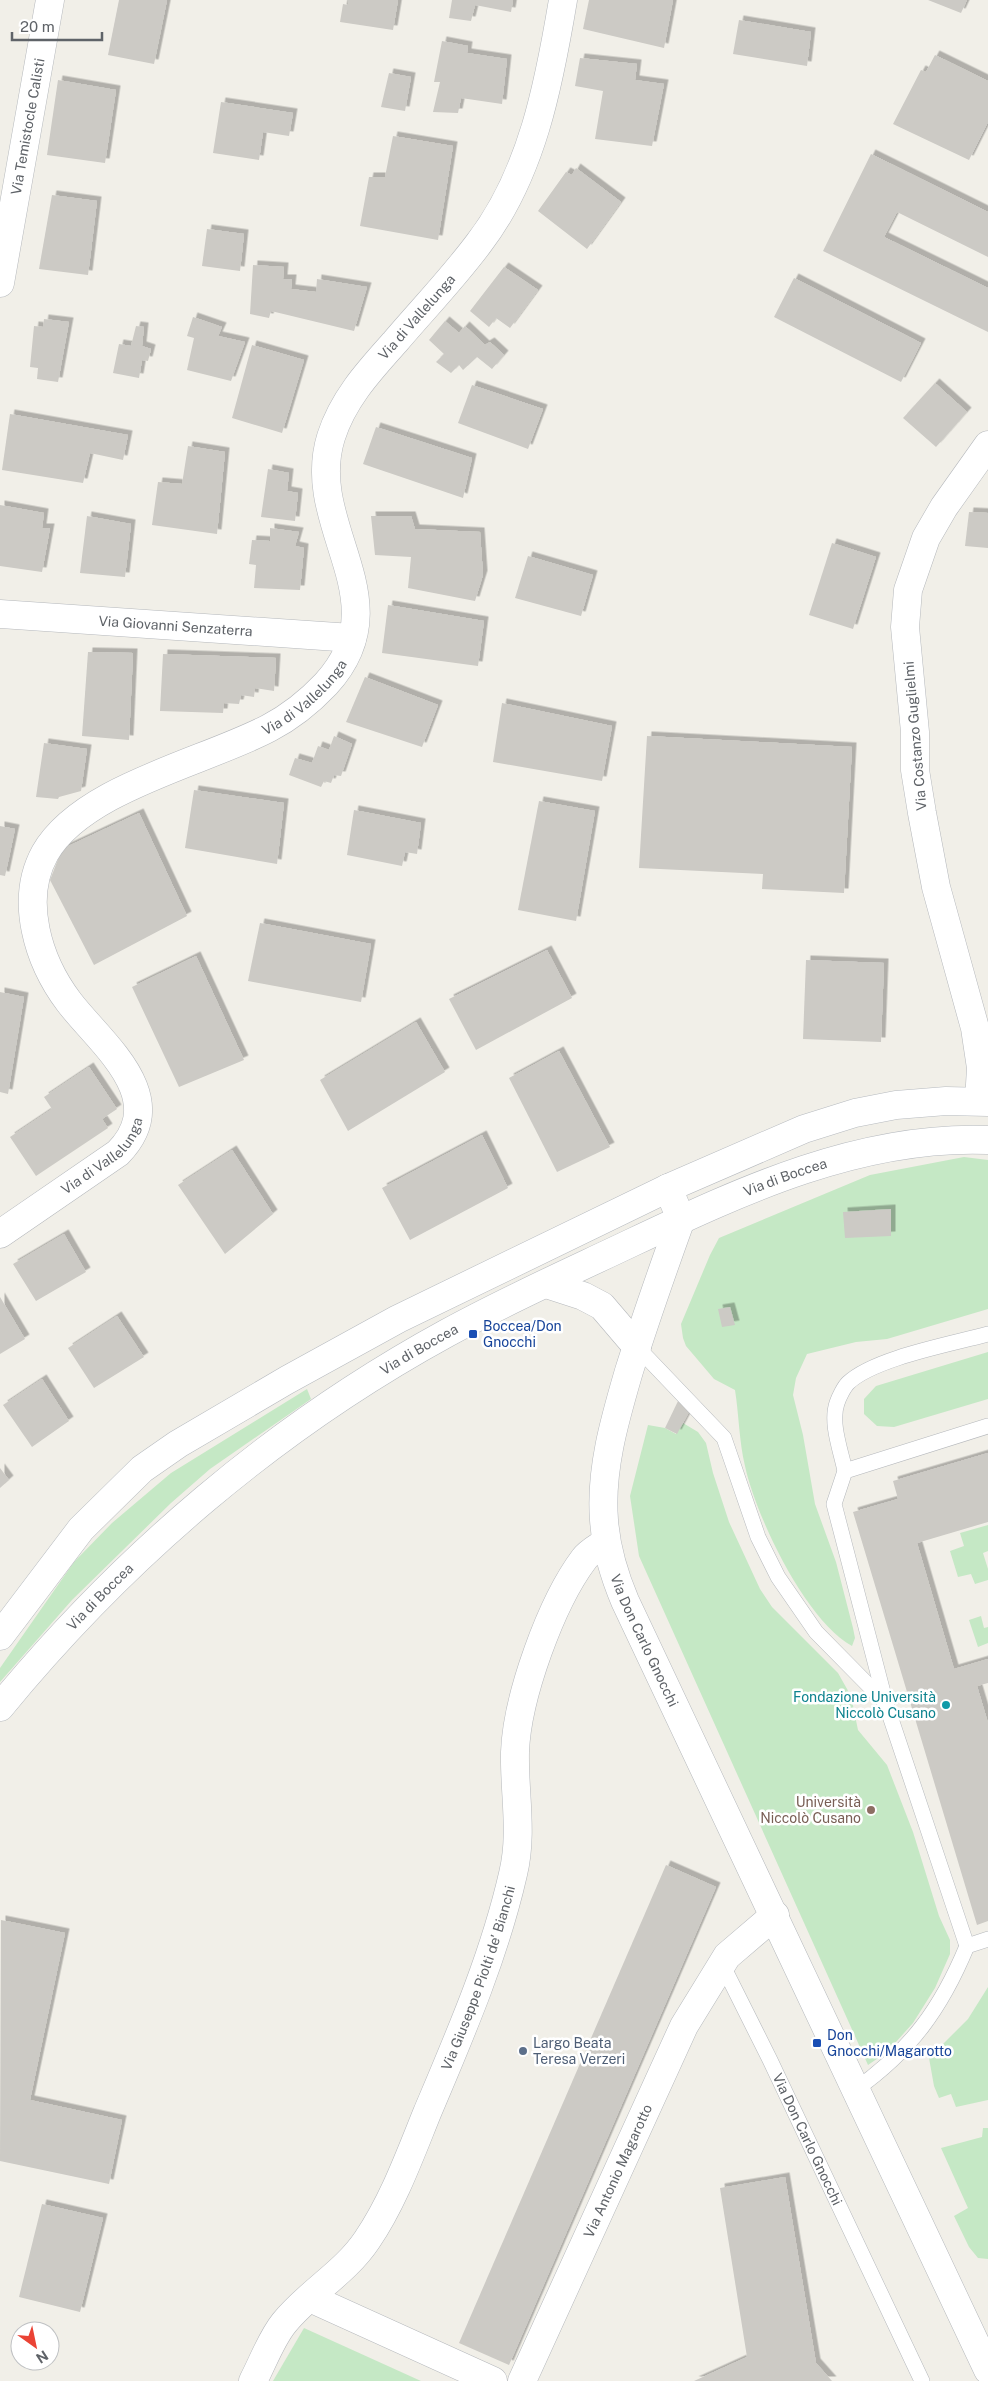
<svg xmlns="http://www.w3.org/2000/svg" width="988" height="2381" viewBox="0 0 988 2381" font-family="'Public Sans',sans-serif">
<defs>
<filter id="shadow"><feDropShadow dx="4.5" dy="-4.5" stdDeviation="0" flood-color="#0004"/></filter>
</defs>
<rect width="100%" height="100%" fill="#f1efe8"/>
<g fill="#c5e8c5">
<path d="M964,1157L988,1160V1309L887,1339L856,1342L807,1354L796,1378L793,1395L803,1435L815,1504L836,1562L853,1628L855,1638L852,1646C806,1621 756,1517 745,1466C739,1441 739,1415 735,1390L714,1379L686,1346L683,1338L681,1324L710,1255L719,1238L870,1175Z"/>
<path d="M988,1352V1399L894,1427L877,1426L864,1414V1399L876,1386Z"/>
<path d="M307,1389L311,1399L210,1469L171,1503L72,1600L0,1682V1668L74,1562L112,1523L171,1473Z"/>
<path d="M683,1423L698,1432L706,1443L713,1473L729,1522L760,1589L772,1607L838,1673L851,1696L858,1730L887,1765L913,1832L939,1916L950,1940V1954L935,1988L913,2023L887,2052L868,2065L639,1556L630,1496L648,1425L665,1428L676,1434Z"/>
<path d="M988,1525V1551L983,1553L988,1569V1580L975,1584L971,1574L958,1577L950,1551L964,1546L960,1533Z"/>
<path d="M981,1616L984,1628L988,1627V1643L978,1647L969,1620Z"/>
<path d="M988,1987V2100L956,2107L951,2094L939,2098L934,2086L929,2058L968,2019Z"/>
<path d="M983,2128H988V2259L978,2258L969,2247L954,2216L968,2208L941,2148L982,2137Z"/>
<path d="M304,2328L421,2381H273Z"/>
</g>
<g fill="#cccac5" filter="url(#shadow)">
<path d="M119,0H167L154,64L108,55Z"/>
<path d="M349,0H398L393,30L340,22L343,4L348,5Z"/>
<path d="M452,0H513L511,12L475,5L471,21L449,18Z"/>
<path d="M589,0H673L664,48L583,29Z"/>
<path d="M928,0H967L961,13Z"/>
<path d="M739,20L811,32L807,66L733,54Z"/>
<path d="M442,41L468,46L467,53L507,59L502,104L461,98L458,113L433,112L440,82H434Z"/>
<path d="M935,55L988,81V122L969,160L893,124L921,70L926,72Z"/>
<path d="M580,58L637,64L635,80L664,84L652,146L595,139L603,91L575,86Z"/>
<path d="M389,73L411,77L405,111L381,107Z"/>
<path d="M58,80L116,90L105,163L47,155Z"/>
<path d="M221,102L293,113L289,136L263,132L259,160L213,153Z"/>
<path d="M393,136L453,146L438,240L360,226L369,177H385Z"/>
<path d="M871,154L988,212V257L897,212L884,237L988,288V332L823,251Z"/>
<path d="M576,168L621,202L587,249L538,211L566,172L572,175Z"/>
<path d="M52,195L97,201L88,275L39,269Z"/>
<path d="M207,229L244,234L240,271L202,266Z"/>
<path d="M253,265L284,267L283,279H292L291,289L316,292L317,279L367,287L354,331L271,311L269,318L250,314Z"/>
<path d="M504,267L538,290L510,328L496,318L489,327L470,311Z"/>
<path d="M794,278L921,343L901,382L774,317Z"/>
<path d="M193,317L222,327L218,336L245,342L231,381L187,370L194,338L187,336Z"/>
<path d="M44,319L69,322L58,382L37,379L38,368L30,367L34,326L43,327Z"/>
<path d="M445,321L459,333L465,326L485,345L490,342L504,355L492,369L477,357L463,370L459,365L451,373L436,362L444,354L429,340Z"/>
<path d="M136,326L144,327L142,346L151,349L148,361L142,360L139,378L113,373L119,344L131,346Z"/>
<path d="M252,345L304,360L282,433L232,418Z"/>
<path d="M935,383L967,412L936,447L903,418Z"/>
<path d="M472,385L543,409L528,449L458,423Z"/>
<path d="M10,414L128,435L123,460L90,453L83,483L2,470Z"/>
<path d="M376,427L472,458L463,498L363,464Z"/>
<path d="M188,446L225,452L217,534L152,525L158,482L182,484Z"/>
<path d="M268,469L289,473L287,491L298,493L295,521L261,517Z"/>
<path d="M0,505L44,513L42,528H50L42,572L0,566Z"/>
<path d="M969,512L988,513V548L965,546Z"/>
<path d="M87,516L131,524L125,577L80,573Z"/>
<path d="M371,516H411L415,529L480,532L483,575L475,601L408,588L411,557L375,555Z"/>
<path d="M270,528L299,532L295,546L304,548L300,590L254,588L256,565L249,564L252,540L270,541Z"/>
<path d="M832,543L876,557L853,629L809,615Z"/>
<path d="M528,556L593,575L581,616L515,598Z"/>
<path d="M388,605L484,621L478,666L382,653Z"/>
<path d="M88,652L133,653L129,740L82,736Z"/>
<path d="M163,654L276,658L274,691L255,688L254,697L241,695L239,704L224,703L223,713L160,711Z"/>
<path d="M365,677L438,705L422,747L346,722Z"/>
<path d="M502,703L612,726L602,781L493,762Z"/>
<path d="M334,736L352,744L341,776L334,775L331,783L324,781L321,787L289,775L295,758L312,763L318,746L329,750Z"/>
<path d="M647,736L852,747L844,893L762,889L763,874L639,868Z"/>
<path d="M44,743L87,749L81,791L59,797L58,799L36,797Z"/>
<path d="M194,790L284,803L277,864L185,848Z"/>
<path d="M539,801L595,811L576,921L518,910Z"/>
<path d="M354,810L421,823L417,854L405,852L402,866L347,855Z"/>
<path d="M139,813L187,916L94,965L50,880L62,849Z"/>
<path d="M0,826L15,829L5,876L0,875Z"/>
<path d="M260,923L371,944L361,1002L248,981Z"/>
<path d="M547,950L572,998L476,1050L449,999Z"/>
<path d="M196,956L244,1060L179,1087L132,987Z"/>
<path d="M806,960L884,963L881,1042L803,1039Z"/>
<path d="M0,992L24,997L8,1094L0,1092Z"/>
<path d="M416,1022L445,1072L348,1131L320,1080Z"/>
<path d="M559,1051L610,1147L557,1172L509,1078Z"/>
<path d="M89,1067L117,1109L102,1119L108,1128L36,1176L10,1137L52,1109L44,1097Z"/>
<path d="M482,1135L508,1188L410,1240L382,1188Z"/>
<path d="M232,1150L273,1214L225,1254L178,1185Z"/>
<path d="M891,1209V1236L845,1238L843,1212Z"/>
<path d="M64,1234L86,1272L36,1301L13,1264Z"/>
<path d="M0,1297L25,1339L0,1354Z"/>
<path d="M730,1307L735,1325L722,1327L718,1309Z"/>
<path d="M117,1316L144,1357L94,1388L68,1348Z"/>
<path d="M42,1379L69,1421L32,1447L3,1405Z"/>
<path d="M679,1399L690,1410L677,1434L665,1428Z"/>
<path d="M988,1453V1522L917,1543L954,1669L988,1659V1683L977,1686L988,1723V1921L977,1925L853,1512L898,1499L893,1481Z"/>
<path d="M0,1468L9,1480L0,1488Z"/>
<path d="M666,1865L716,1887L509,2365L459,2343Z"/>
<path d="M1,1920L65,1933L30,2100L122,2120L109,2184L0,2161Z"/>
<path d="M785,2177L816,2363L832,2381H694L747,2357L720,2188Z"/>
<path d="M42,2204L103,2218L80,2312L19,2297Z"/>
</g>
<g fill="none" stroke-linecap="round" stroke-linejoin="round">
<g stroke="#b5b8bc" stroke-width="16">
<g id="lane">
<path d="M637,1347L724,1438L758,1537L778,1577L816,1632L885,1702"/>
<path d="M988,1426L845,1471L834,1504L886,1704L967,1946L988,1939"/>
<path d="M845,1471C841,1451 830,1423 837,1403C839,1397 844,1387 848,1383C874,1358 952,1344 988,1334"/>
<path id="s1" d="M722,1964L770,2060L922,2381"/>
<path d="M855,2090C910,2051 941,2009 967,1946"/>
</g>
</g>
<g stroke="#b5b8bc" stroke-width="29">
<g id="street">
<path id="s2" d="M0,283L50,0"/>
<path id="s3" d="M0,614L352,638"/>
<path d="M979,1101L981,1068L975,1028L936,887L922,813L915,770V732L905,627L908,590L926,538L944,507L988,445"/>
<path id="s4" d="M668,1188L681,1219C663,1269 645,1320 629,1371C615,1419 600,1469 604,1520C606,1548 614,1575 625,1601L988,2370"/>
<path id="s5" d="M0,1234L118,1153C173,1097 101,1044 69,1002C38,961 19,900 45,853C82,788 205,762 269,728C290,717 309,702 326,684C403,600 303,527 331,437C343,399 369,371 395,342C423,309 453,278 479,243C532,174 549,84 563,0"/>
<path d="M546,1284L583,1296L602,1306L637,1347"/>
<path d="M310,2298L493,2381"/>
<path id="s6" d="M253,2381C263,2362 271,2339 284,2323C309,2292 345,2273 367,2240C393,2202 410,2155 427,2113C460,2035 494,1957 513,1874C523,1833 514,1793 515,1752C517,1697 551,1603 584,1559C589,1552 599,1547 606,1542"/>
<path id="s7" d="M522,2381L684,2026L727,1956L775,1915"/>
</g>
</g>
<g stroke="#b6babf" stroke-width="29">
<g id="secondary">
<path d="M0,1636L81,1529L142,1469L178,1444L287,1380L398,1319L668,1188L804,1129L855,1113L896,1105L946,1101L988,1102"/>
<path id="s8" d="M0,1707C124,1556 275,1427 447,1333C507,1300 570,1272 631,1243C743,1190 861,1135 988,1140"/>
</g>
</g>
<use href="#lane" stroke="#fff" stroke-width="15"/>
<use href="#street" stroke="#fff" stroke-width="28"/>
<use href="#secondary" stroke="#fff" stroke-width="28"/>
</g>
<g fill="#1a4fb4" stroke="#fff" stroke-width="2">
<rect x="468" y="1329" width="10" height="10" rx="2.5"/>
<rect x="812" y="2038" width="10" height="10" rx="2.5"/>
</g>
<circle fill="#0f9aa8" stroke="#fff" stroke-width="2" cx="946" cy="1705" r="5"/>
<circle fill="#8d6e63" stroke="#fff" stroke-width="2" cx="871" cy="1810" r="5"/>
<circle fill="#5c6f8a" stroke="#fff" stroke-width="2" cx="523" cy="2051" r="5"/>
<g text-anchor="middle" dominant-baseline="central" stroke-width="5" stroke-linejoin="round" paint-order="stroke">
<g font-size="14" fill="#5f6368" stroke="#fff">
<text stroke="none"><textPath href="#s2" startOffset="159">Via Temistocle Calisti</textPath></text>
<text stroke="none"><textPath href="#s5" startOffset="1222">Via di Vallelunga</textPath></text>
<text stroke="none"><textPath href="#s3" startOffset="176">Via Giovanni Senzaterra</textPath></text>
<text stroke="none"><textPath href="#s5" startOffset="789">Via di Vallelunga</textPath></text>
<text transform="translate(915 736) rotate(-95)">Via Costanzo Guglielmi</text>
<text stroke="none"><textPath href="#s5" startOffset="130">Via di Vallelunga</textPath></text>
<text stroke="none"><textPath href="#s8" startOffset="959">Via di Boccea</textPath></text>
<text stroke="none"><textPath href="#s8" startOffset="554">Via di Boccea</textPath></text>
<text stroke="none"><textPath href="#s8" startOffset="149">Via di Boccea</textPath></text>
<text stroke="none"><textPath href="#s4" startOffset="474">Via Don Carlo Gnocchi</textPath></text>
<text stroke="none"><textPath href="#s6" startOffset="469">Via Giuseppe Piolti de' Bianchi</textPath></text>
<text stroke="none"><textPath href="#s1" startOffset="195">Via Don Carlo Gnocchi</textPath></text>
<text stroke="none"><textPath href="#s7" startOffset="231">Via Antonio Magarotto</textPath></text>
</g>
<g font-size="14" fill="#164399" stroke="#fff" text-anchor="start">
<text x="483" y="1326">Boccea/Don<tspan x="483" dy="16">Gnocchi</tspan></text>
<text x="827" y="2035">Don<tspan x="827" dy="16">Gnocchi/Magarotto</tspan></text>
</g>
<g font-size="14" fill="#0d838f" stroke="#fff" text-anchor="end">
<text x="936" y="1697">Fondazione Università<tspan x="936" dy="16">Niccolò Cusano</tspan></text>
</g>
<g font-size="14" fill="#785e54" stroke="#fff" text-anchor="end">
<text x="861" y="1802">Università<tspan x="861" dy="16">Niccolò Cusano</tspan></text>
</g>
<g font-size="14" fill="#4e5e75" stroke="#fff" text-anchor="start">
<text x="533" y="2043">Largo Beata<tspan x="533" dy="16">Teresa Verzeri</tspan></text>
</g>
</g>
<g transform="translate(35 2346) rotate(147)"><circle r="24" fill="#ffffff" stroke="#bfc1c3"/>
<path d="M0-4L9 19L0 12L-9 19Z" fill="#ea4335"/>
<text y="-8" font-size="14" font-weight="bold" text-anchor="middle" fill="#5f6368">N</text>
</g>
<path d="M12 32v8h90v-8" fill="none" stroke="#5f6368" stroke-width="2.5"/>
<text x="20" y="32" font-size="15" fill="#5f6368" stroke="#ffffff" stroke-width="4" paint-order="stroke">20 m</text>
</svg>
